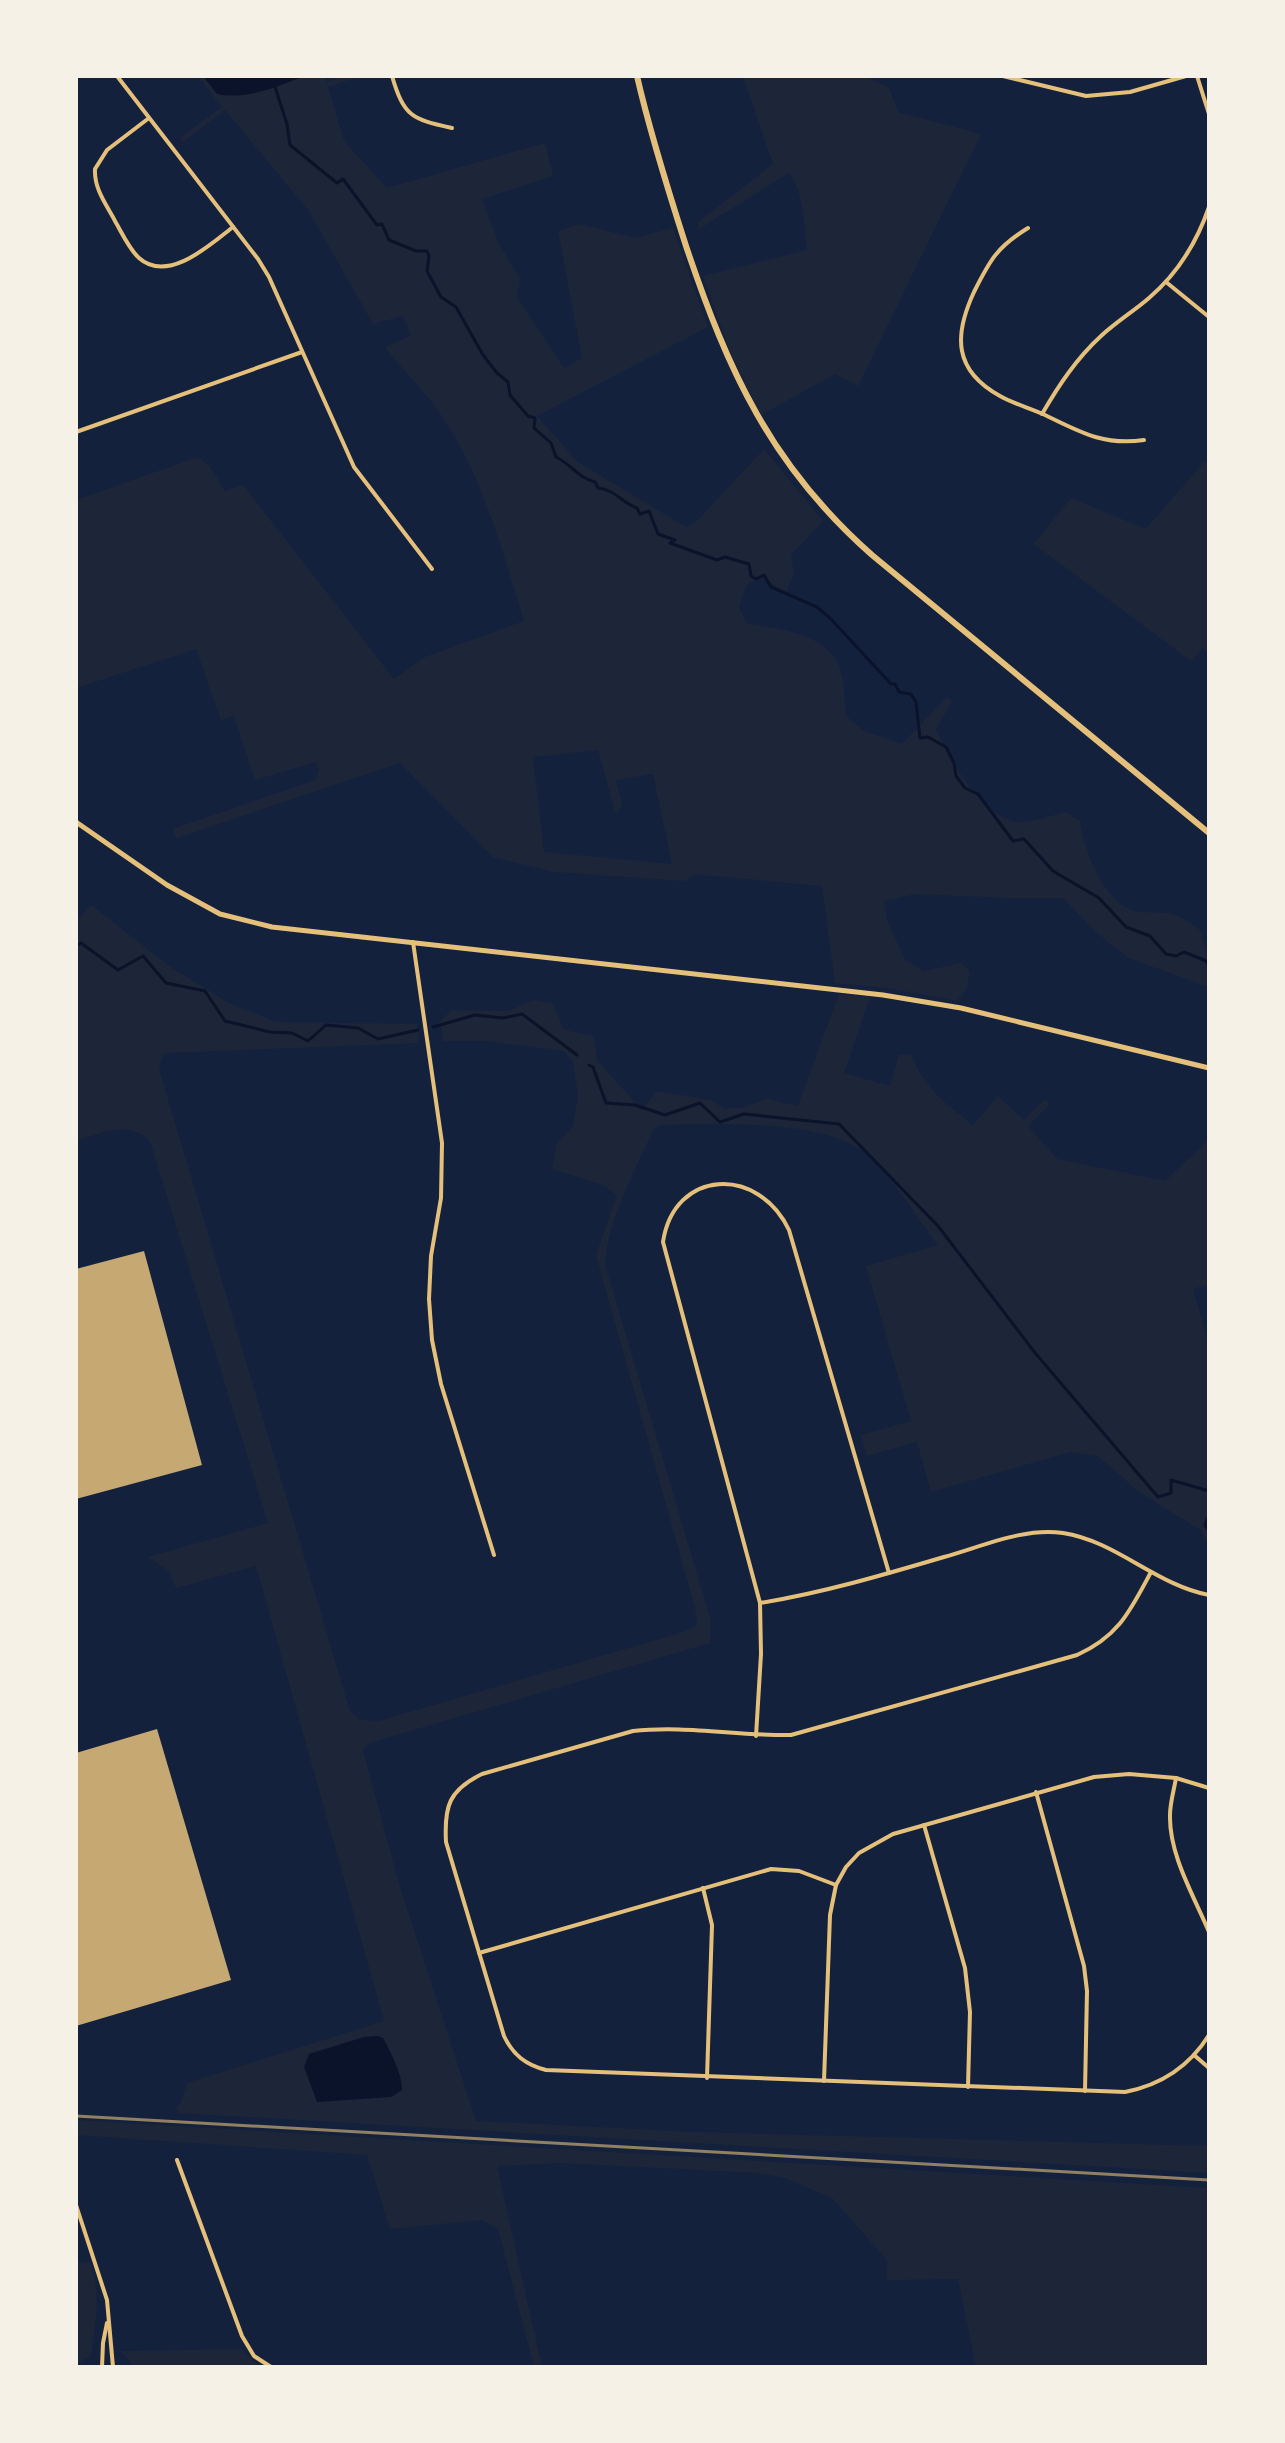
<svg xmlns="http://www.w3.org/2000/svg" width="1285" height="2443" viewBox="0 0 1285 2443" font-family="'Golos Text',sans-serif">
<rect width="100%" height="100%" fill="#14213d"/>
<g fill="#1d2539" fill-rule="evenodd">
<path d="M198,76H325L327,82L346,76H361L328,87L344,141L387,188L545,143L553,176L482,199L498,242L520,279L517,297L564,368L582,358L558,231L580,224L635,238L673,228L708,327L537,416L578,462L686,527L695,523L764,449L823,521L791,555L794,575L786,592L761,577L747,584L739,606L746,623C778,630 824,632 839,666C845,680 844,701 846,716L864,731L902,744L947,697L952,702L936,729C949,759 982,817 1017,822C1030,824 1052,815 1066,812L1080,821C1083,849 1104,902 1134,911C1148,914 1165,910 1178,916C1186,919 1193,925 1200,930L1209,960V987L1128,958L1096,932L1063,898H1006L916,894L884,901L887,920L905,960L924,971L962,963L970,972L966,990L957,1001L888,988L835,983L822,886L694,874L685,881L554,872L493,857L400,763L177,838L172,829L316,780L319,768L316,762L255,780L234,716L221,720L196,649L76,688V500L198,457L209,465L225,491L243,485L394,679L425,657L524,621C502,550 483,476 441,415C425,391 403,370 385,348L411,335L403,316L373,324L309,211L225,110L183,142L180,138L222,107ZM598,750L616,815L622,804L616,780L653,774L672,864L544,852L533,757Z"/>
<path d="M743,76H865L889,88L898,112L981,134L858,386L835,374L761,415L730,352L703,276L807,250C804,224 805,195 789,173L699,229L698,222L773,164Z"/>
<path d="M1204,462L1209,464V653L1203,648L1191,661L1034,544L1071,498L1146,529Z"/>
<path d="M91,905L172,968L229,1003L276,1022L417,1024L419,1043L164,1053L159,1069L350,1711L360,1720L379,1721L680,1633L697,1625L695,1608L596,1255L617,1195L603,1185L552,1169L556,1145L573,1126L578,1095L573,1061L563,1051L487,1041H443L440,1022L451,1010L509,1011L533,1000L553,1004L564,1030L594,1036L597,1060L642,1110L657,1091L711,1100L725,1109L745,1107L766,1099L798,1106L839,994L870,997L844,1073L890,1086L899,1055L911,1054C923,1087 947,1105 973,1125L998,1096L1024,1120L1045,1099L1050,1104L1028,1126L1057,1159L1165,1181L1209,1139V1284L1193,1289L1209,1345V1548L1202,1531L1139,1492L1098,1456L1070,1452L931,1492L917,1442L867,1456L861,1435L911,1421L866,1266L938,1245C918,1219 893,1179 870,1157C829,1118 716,1124 661,1125L653,1130C635,1172 608,1218 605,1264L711,1621L710,1643L369,1743L363,1750L399,1884L476,2121L694,2132L1209,2146V2173L179,2113L176,2107L181,2102L187,2083L384,2021L256,1566L176,1588L169,1571L148,1557L268,1523L150,1141C129,1120 101,1133 76,1141V922ZM375,2036L396,2096L317,2102L309,2054Z"/>
<path d="M76,2120L1209,2188V2367H976L958,2279L887,2280V2260L832,2198L785,2178L758,2173L559,2163L497,2166L542,2367H534L498,2229L483,2220L390,2229L367,2155L76,2135Z"/>
<path d="M76,2262L90,2263C102,2295 95,2323 91,2355L76,2365Z"/>
<path d="M241,2349L260,2367H134L121,2351Z"/>
</g>
<g fill="#0b132b">
<path d="M203,76H304C277,87 246,100 217,94Z"/>
<path d="M378,2036L383,2038C391,2053 402,2073 402,2090L391,2097L317,2102L304,2067L309,2054L364,2037Z"/>
</g>
<g fill="none" stroke-linecap="round" stroke-linejoin="round">
<g stroke="#0b132b" stroke-width="3">
<path d="M275,87L287,124L290,145L337,183L343,179L377,225L382,224L389,240L416,251H427L429,256L427,271L441,297L456,307L483,355L497,373L508,382L510,395L528,416L535,418L534,428L551,443L556,457C571,464 578,478 595,482L598,488C616,490 622,503 637,508L640,514L649,511L658,534L675,540L670,543L717,560L725,557L749,564L751,576L756,579L764,575L771,587L817,607L831,619L891,684H895L899,692L911,694L916,702L920,738L928,737L946,747L954,763L956,776L965,788L978,794L1013,841L1024,839L1053,871L1099,898L1126,927L1150,936L1166,954L1176,956L1184,952L1206,961L1209,966"/>
<path d="M76,946L81,943L118,970L143,956L166,983L205,991L225,1021L270,1032L292,1033L308,1041L326,1025L358,1028L378,1039L418,1030"/>
<path d="M433,1027L475,1015L503,1018L522,1014L577,1055"/>
<path d="M589,1065L593,1067L606,1103L635,1105L665,1115L700,1103L720,1122L744,1114L839,1124L938,1226L1036,1354L1158,1497L1171,1493V1480L1209,1491"/>
<path d="M1209,1515L1205,1525L1209,1531"/>
</g>
</g>
<g fill="#c6a872">
<path d="M144,1251L202,1465L76,1499V1269Z"/>
<path d="M157,1729L231,1980L76,2026V1753Z"/>
</g>
<g fill="none" stroke-linecap="round" stroke-linejoin="round">
<g stroke="#e5c07b" stroke-width="4">
<path d="M117,76L258,259L269,277L354,467L432,569"/>
<path d="M392,76C404,117 412,119 452,128"/>
<path d="M1003,76L1086,96L1130,92L1186,76"/>
<path d="M1197,76L1209,114"/>
<path d="M149,118L107,150L95,169C94,189 106,204 115,221C122,233 129,249 139,258C168,284 211,244 233,227"/>
<path d="M1028,228C997,247 990,260 974,292C954,335 953,370 1000,396C1014,404 1030,408 1045,415C1080,432 1104,446 1144,440"/>
<path d="M1166,282L1209,317"/>
<path d="M1042,414C1059,385 1076,359 1101,336C1116,322 1134,311 1149,298C1177,274 1197,242 1209,207"/>
<path d="M76,432L302,352"/>
<path d="M413,942L442,1143L441,1198L431,1256L429,1299L432,1340L441,1384L494,1555"/>
<path d="M1151,1572C1130,1611 1119,1636 1077,1655L791,1735C739,1736 685,1725 633,1731L482,1774C449,1790 444,1806 446,1842L504,2036C513,2055 526,2065 546,2070L1125,2092C1161,2085 1189,2067 1209,2035"/>
<path d="M760,1603C822,1593 883,1575 944,1557C981,1547 1024,1527 1063,1533C1116,1541 1156,1585 1209,1595"/>
<path d="M756,1736L761,1654L760,1603L663,1242C674,1169 758,1165 789,1230L889,1573"/>
<path d="M1176,1778C1174,1790 1170,1803 1170,1815C1169,1855 1194,1896 1209,1932"/>
<path d="M1036,1792L1084,1966L1087,1991L1085,2091"/>
<path d="M924,1825L965,1968L970,2012L968,2087"/>
<path d="M703,1888L712,1925L707,2078"/>
<path d="M479,1953L771,1869L799,1871L836,1885"/>
<path d="M1194,2055L1209,2068"/>
<path d="M824,2081L830,1915L836,1885L846,1867L859,1853L893,1834L1094,1777L1129,1774L1176,1778L1209,1788"/>
<path d="M177,2160L242,2336L254,2356L271,2367"/>
<path d="M76,2205L107,2300L113,2367"/>
<path d="M102,2367L103,2343L107,2323"/>
</g>
<path stroke="#e5c07b" stroke-width="5" d="M76,822L167,885L220,914L272,927L883,995L961,1008L1209,1068"/>
<path stroke="#e5c07b" stroke-width="6" d="M637,76C650,133 668,190 686,246C728,371 771,466 872,555L1209,833"/>
<path stroke="#918062" stroke-width="3" d="M76,2116L1209,2180"/>
</g>
<rect width="1285" height="2443" fill="none" stroke="#f6f1e7" stroke-width="156"/>
</svg>
